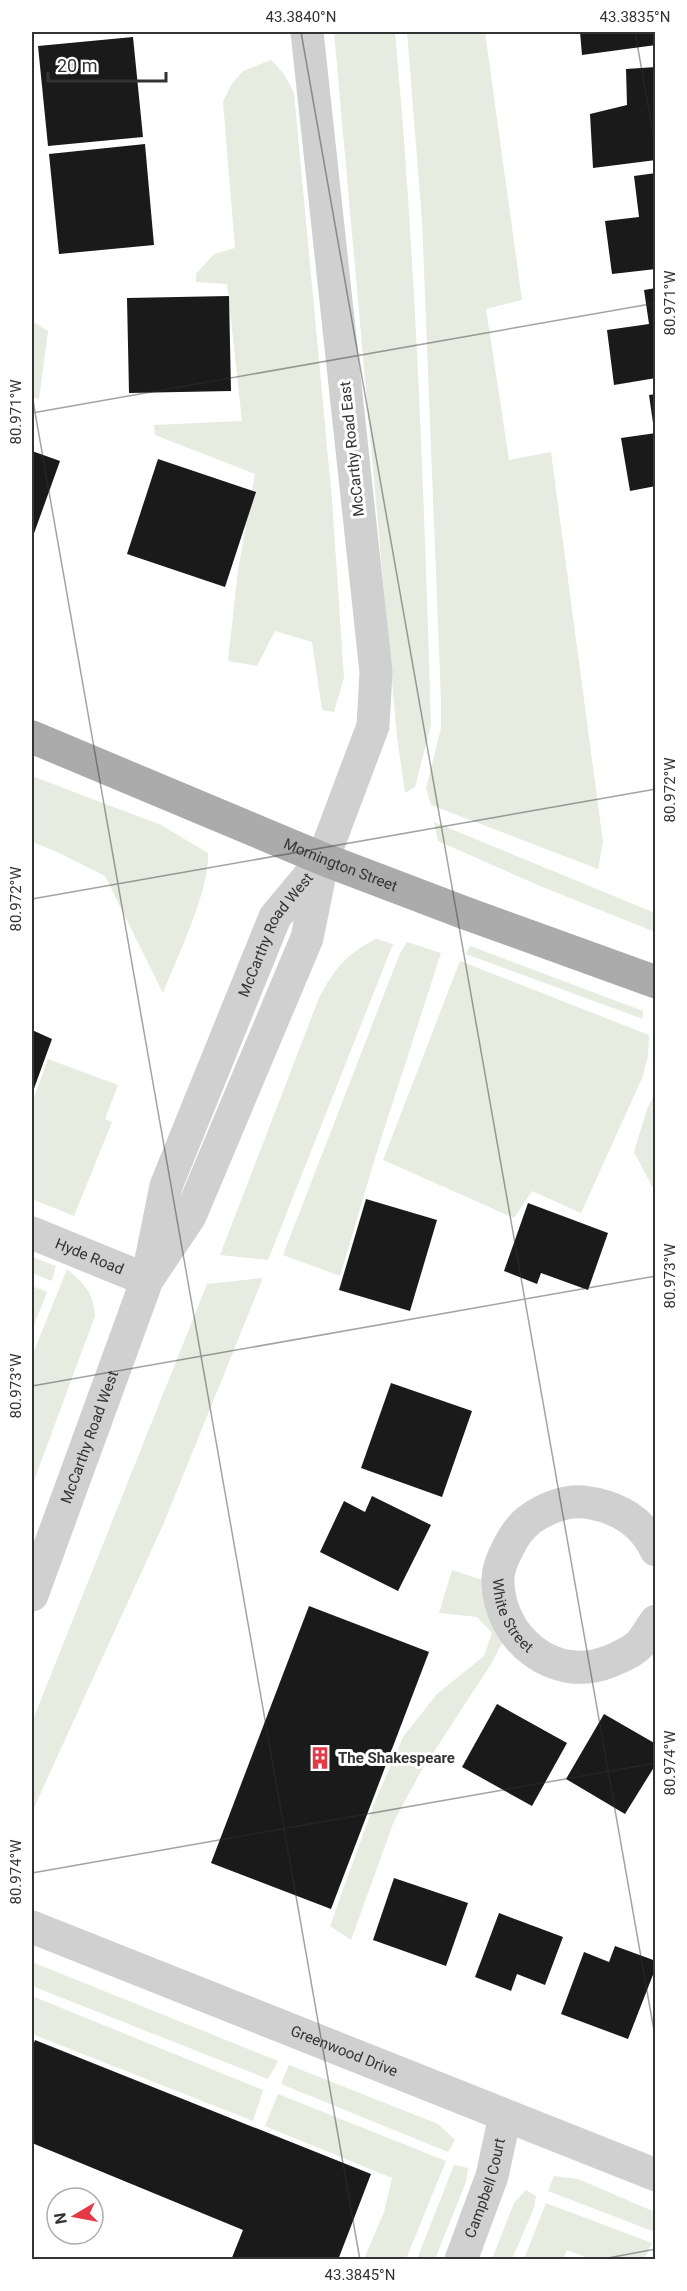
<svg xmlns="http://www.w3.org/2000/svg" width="687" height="2291" viewBox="0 0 687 2291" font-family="Roboto,sans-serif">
<rect width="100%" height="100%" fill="#fff"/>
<g fill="#e6ecdf">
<path d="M334,32H395C416,262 424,494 431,725L415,787L405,793L397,737Z"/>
<path d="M407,32H485L522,300L486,309L509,460L551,452L603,842L598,869L431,805L426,788L441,728V700L422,220Z"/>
<path d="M271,60L284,74L294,93L332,500L344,678L334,712L322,710L312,642L275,631L257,666L228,661L238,570L255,474L155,435L154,425L242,421L227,284L196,282V274L214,254L235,248L223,102L231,85L243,71Z"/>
<path d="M32,321L48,331L39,399L32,397Z"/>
<path d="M32,776L161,825L208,853C210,890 177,957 163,993L105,876L55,851L32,842Z"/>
<path d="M434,822L655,913V932L540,886L438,841Z"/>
<path d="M376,939L393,944L268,1260L220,1255L319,998C334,969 346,954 376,939Z"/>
<path d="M407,942L441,953L378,1148L340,1276L283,1255L400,953Z"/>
<path d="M470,946L643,1011V1019L466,954Z"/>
<path d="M460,961L649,1035L648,1056L642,1078L581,1213L532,1191L514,1218L383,1160Z"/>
<path d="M48,1059L118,1085L105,1119L112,1122L74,1216L32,1199V1103Z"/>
<path d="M655,1093V1192L634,1152L647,1109Z"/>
<path d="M32,1257L56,1266L52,1281L32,1273Z"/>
<path d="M67,1269C85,1284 93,1293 95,1316L32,1486V1356Z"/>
<path d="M263,1278L163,1525L32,1812V1722L207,1284Z"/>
<path d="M32,1286L47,1292L32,1330Z"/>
<path d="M452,1570L486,1581L505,1638L491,1664L420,1773L394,1821L351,1940L330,1926L374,1804L403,1737L437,1694L484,1656L492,1633L477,1617L439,1613Z"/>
<path d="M32,1962L278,2061L268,2079L32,1986Z"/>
<path d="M32,1996L263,2090L253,2121L32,2034Z"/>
<path d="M289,2065L438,2124L455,2140L448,2152L281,2084Z"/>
<path d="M278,2094L446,2161L406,2259H364L384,2212L392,2178L265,2126Z"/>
<path d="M454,2165L468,2168L466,2182L435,2259H417Z"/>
<path d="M554,2176L578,2179L655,2212V2232L548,2191Z"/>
<path d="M526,2190L536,2196L534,2208L512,2259H492L514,2203Z"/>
<path d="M546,2203L652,2243L644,2259H591L567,2250L563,2259H524Z"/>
</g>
<g fill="#1a1a1a">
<path d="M580,32H656V45L582,55Z"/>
<path d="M133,37L143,137L48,146L38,46Z"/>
<path d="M656,67V160L593,168L590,114L627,105L626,69Z"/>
<path d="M145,144L154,245L59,254L49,154Z"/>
<path d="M656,173V269L612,274L605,221L639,217L634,176Z"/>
<path d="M656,288V378L614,385L607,330L649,324L644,290Z"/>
<path d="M229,296L231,391L129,393L127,298Z"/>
<path d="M656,394V430H654L649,395Z"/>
<path d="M656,433V486L630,491L621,438Z"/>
<path d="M32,451L60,461L32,539Z"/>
<path d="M158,459L256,492L225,587L127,554Z"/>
<path d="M32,1030L52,1039L32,1094Z"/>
<path d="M366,1199L437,1220L410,1311L339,1290Z"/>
<path d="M528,1203L608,1233L588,1290L541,1273L537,1284L504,1271Z"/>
<path d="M391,1383L472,1411L442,1497L361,1468Z"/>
<path d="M372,1496L431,1525L398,1591L320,1552L344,1501L365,1512Z"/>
<path d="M309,1606L429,1652L331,1909L211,1863Z"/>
<path d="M497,1704L567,1743L532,1806L462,1767Z"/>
<path d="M604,1714L656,1744V1764L625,1814L566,1779Z"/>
<path d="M394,1878L468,1903L446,1966L373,1940Z"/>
<path d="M499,1913L563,1937L545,1985L517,1974L511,1991L475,1977Z"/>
<path d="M615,1946L656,1961V1967L628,2039L561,2014L584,1952L609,1962Z"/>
<path d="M35,2040L371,2174L338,2260H231L243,2230L32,2143V2048Z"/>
</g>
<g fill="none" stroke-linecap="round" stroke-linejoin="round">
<g stroke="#d0d0d0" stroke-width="33">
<path id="s1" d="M32,1233L147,1280"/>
<path d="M147,1280L190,1216L307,938L323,859L373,726L376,672L307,32"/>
<path id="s2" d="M656,1550C642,1520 616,1506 584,1502C565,1500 544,1509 529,1520C519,1528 513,1537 508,1548C502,1559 497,1571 498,1583C500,1639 554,1683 608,1662C620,1657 631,1653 640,1644C646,1637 650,1629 656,1621"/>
<path id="s3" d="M32,1595L147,1280L166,1186L275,917L320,863"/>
<path id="s4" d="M32,1927L656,2175"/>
<path id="s5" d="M461,2260L492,2176L505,2116"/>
</g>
<path stroke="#ababab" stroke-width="33" id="s6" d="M32,737L323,859L465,913L656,982"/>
</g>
<path fill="none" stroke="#333" stroke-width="1.5" stroke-opacity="0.45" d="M301,32L656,2042M635,32L656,150M32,395L360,2260M32,413L656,303M32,899L656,789M32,1386L656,1276M32,1873L656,1763M597,2260L656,2249"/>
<defs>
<g id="building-bare" transform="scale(1.8)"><path d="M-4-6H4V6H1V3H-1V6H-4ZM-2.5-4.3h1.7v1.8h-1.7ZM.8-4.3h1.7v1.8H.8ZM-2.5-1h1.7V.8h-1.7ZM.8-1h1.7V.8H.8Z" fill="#e63946" stroke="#fff" stroke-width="2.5" paint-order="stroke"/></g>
</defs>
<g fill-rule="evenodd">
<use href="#building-bare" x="320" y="1758"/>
</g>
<g text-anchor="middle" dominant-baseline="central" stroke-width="6" stroke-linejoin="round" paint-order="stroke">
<g font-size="15" fill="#333" stroke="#fff">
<text transform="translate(352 449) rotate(-96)">McCarthy Road East</text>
<text stroke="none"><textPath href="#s6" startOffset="334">Mornington Street</textPath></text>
<text stroke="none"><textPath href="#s3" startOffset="706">McCarthy Road West</textPath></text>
<text stroke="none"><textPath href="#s1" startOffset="62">Hyde Road</textPath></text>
<text stroke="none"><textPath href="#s3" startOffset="168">McCarthy Road West</textPath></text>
<text stroke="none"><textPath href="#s2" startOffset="258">White Street</textPath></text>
<text stroke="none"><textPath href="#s4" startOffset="336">Greenwood Drive</textPath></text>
<text stroke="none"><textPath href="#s5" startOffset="76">Campbell Court</textPath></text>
</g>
<g font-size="15" font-weight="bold" fill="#333" stroke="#fff" text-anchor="start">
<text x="338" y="1758">The Shakespeare</text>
</g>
</g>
<rect width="687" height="2291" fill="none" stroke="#ffffff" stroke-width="66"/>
<g transform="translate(75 2216) rotate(260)"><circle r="28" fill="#ffffff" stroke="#adadad" stroke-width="1.5"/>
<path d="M0-4.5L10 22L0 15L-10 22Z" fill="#e63946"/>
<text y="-9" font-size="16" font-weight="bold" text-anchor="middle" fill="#333333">N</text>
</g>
<path d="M48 72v9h118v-9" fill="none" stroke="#333333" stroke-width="3"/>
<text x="57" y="72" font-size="18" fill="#333333" stroke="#ffffff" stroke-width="4.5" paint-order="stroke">20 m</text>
<rect x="33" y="33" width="621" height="2225" fill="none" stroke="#333" stroke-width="2"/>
<g font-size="15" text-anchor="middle" fill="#333">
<text x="301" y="22">43.3840°N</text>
<text x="635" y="22">43.3835°N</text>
<text transform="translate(670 303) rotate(-90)" y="5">80.971°W</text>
<text transform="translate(16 412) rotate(-90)" y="5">80.971°W</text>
<text transform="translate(670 790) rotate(-90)" y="5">80.972°W</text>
<text transform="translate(16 899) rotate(-90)" y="5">80.972°W</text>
<text transform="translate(670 1276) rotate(-90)" y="5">80.973°W</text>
<text transform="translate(16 1386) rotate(-90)" y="5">80.973°W</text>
<text transform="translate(670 1763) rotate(-90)" y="5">80.974°W</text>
<text transform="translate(16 1872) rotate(-90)" y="5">80.974°W</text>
<text x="360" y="2280">43.3845°N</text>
</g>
</svg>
